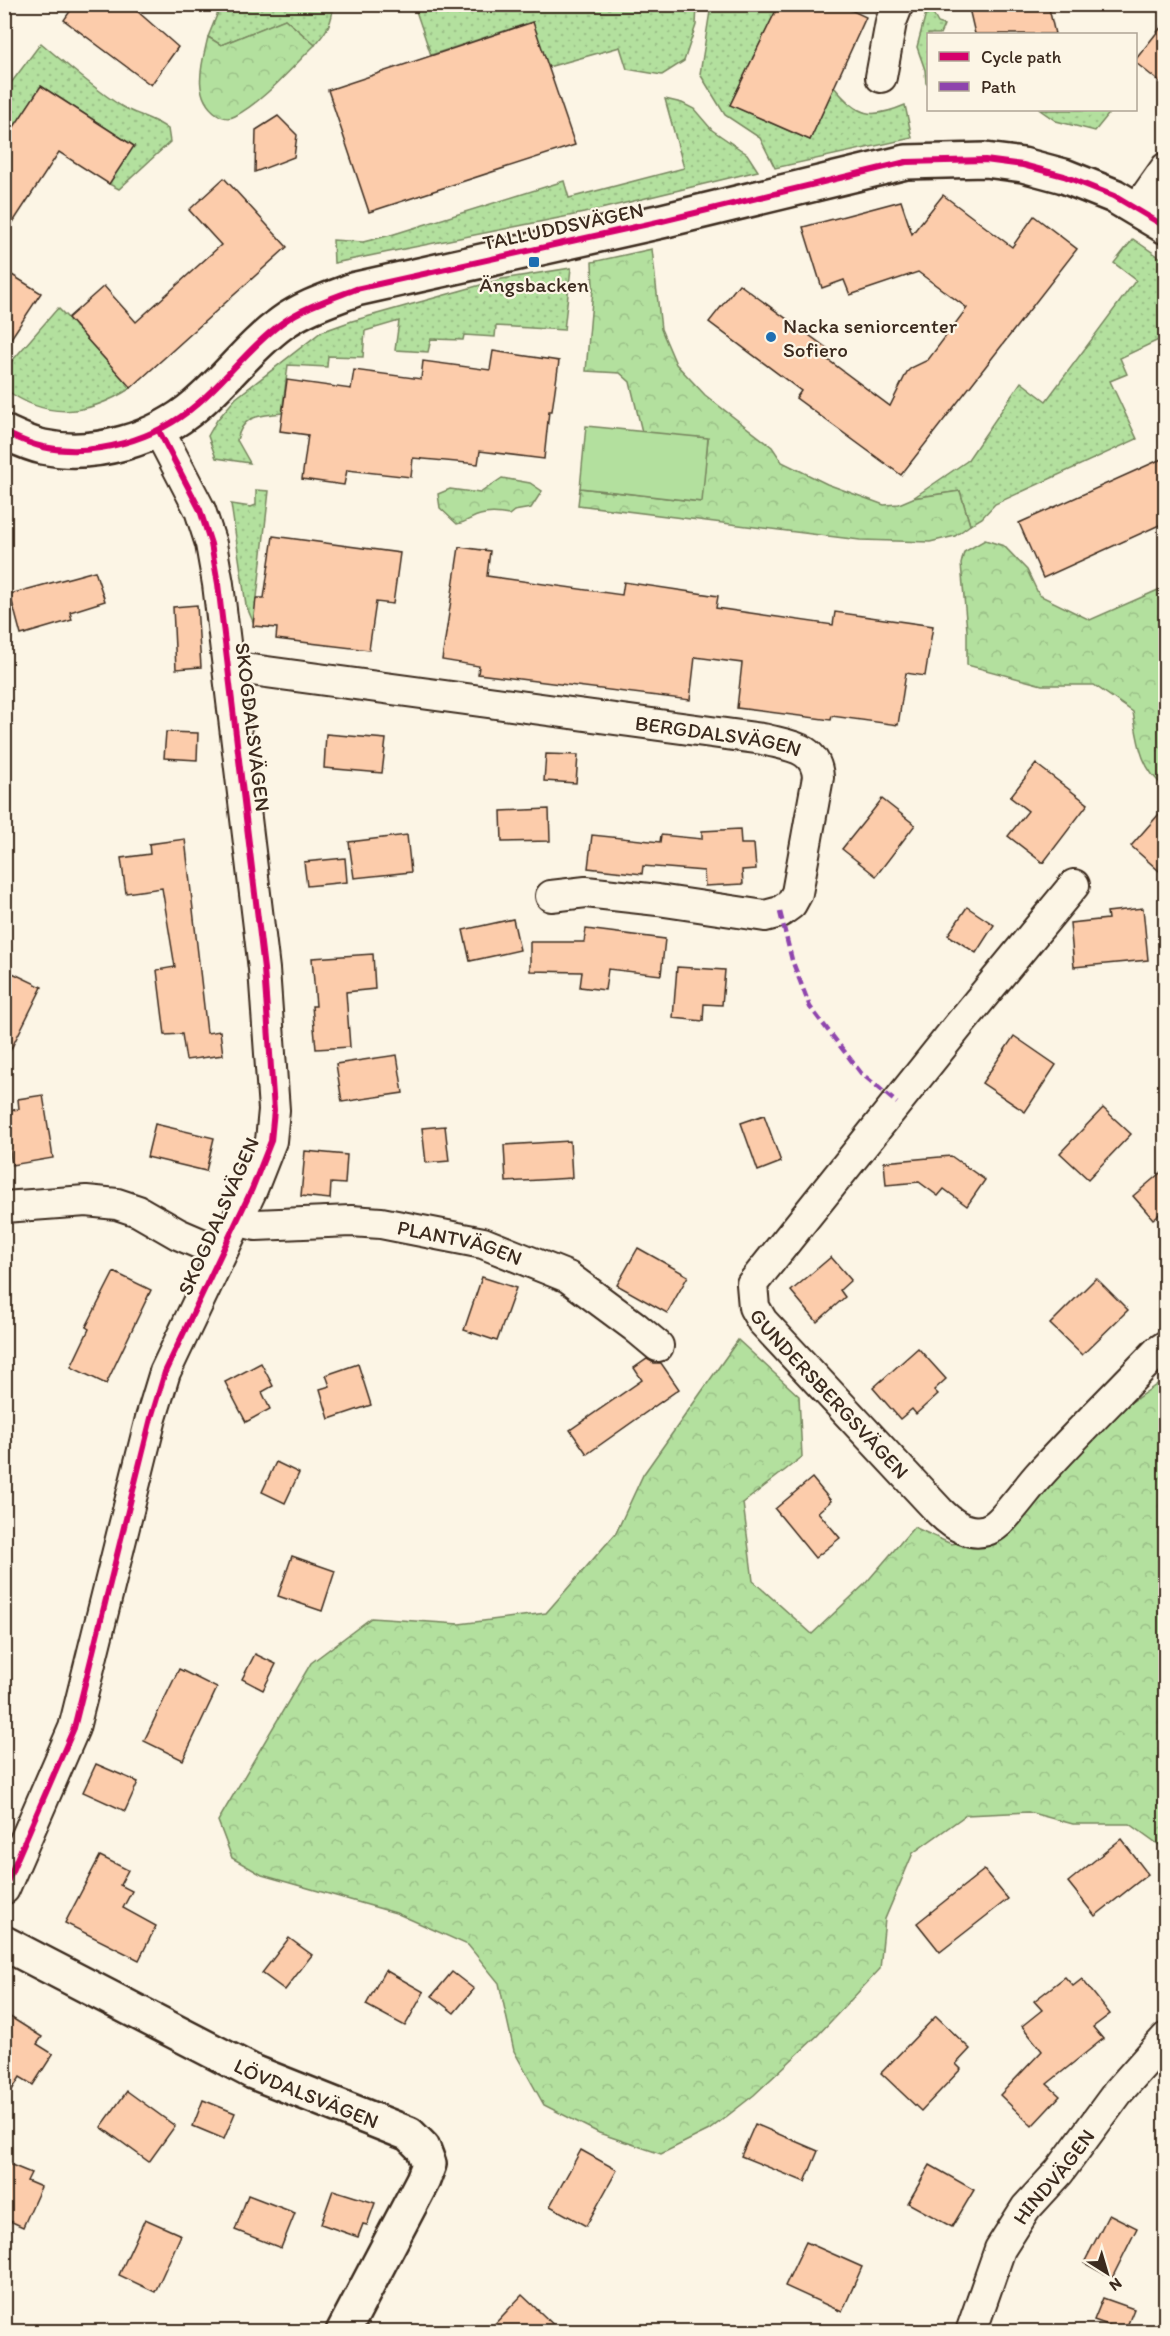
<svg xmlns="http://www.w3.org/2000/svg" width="1170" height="2336" viewBox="0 0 1170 2336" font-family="Itim,sans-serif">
<defs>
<pattern id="grass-dots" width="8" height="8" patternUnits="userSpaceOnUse" patternTransform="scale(1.5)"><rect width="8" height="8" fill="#b3e09e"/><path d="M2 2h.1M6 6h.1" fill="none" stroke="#9bc088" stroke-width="1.8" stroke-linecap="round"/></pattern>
<pattern id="forest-crowns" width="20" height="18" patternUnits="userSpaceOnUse" patternTransform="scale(1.5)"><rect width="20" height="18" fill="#b3e09e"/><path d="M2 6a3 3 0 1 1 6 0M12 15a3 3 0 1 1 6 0" fill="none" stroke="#9bc088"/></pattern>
</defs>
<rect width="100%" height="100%" fill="#fcf5e5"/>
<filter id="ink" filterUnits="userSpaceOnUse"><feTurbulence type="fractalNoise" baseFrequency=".0167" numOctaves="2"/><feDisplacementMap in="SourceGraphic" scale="12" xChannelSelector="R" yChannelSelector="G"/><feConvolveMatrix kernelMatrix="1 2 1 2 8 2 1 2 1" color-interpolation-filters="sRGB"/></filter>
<g filter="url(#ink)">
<g fill="url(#grass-dots)" stroke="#77855e" stroke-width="1.5">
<path d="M430,4L697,5L696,25L684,61L662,75L627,69L620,47L548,67L532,22L431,55L416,11Z"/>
<path d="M221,5H333C333,22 326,32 315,45L285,19L221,45L208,37Z"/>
<path d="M711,5H779L730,105L810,140L834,87C858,116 870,120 905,105L912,138L775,168L760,138L725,115L700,74Z"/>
<path d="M928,5L938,23L944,25L940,34H928V83H926L925,70L917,47Z"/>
<path d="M41,43C66,64 91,86 118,104C134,115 153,117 168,129L170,142L119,189L109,184L134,146L41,86L5,142V91Z"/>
<path d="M665,99L682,103L694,109L712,130L747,154L758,171L584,213L334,263L333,240L363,242L391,235L564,181L569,198L684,168Z"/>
<path d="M1040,110H1112L1095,131L1056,121Z"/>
<path d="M1133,239L1165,261V337L1120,358L1127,374L1110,381L1137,439L995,504L982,518L970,525L960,491L913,498L967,461L1021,382L1046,401L1136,280L1114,263Z"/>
<path d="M571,268L564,330L496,326L495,337L464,335L463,340L431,339L428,352L395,350L399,321L365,331L363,357L328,356L327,367L288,365L282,413C259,416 243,414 237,440L250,463L216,458L208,436L217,420L236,398L321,332L352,321L502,279Z"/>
<path d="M58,308L68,318L131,388C88,415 48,421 5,389V369Z"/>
<path d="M256,490L269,491L254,624L246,605L231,504L251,507L256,505Z"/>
</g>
<g fill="url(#forest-crowns)" stroke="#77855e" stroke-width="1.5">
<path d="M285,19L315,45C291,68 264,101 235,116C229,119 222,118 217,114C191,96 202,63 208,37L221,45Z"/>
<path d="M652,249L661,329L676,364L705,395L772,447L782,462L827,484L884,505L899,504L913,498L960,491L970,525L955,536L930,542L860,540L578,505L580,488L701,502L708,439L642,432L630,382L620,373L586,371L593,289L592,262Z"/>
<path d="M502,478L530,483L542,491L531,508L514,511L509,515C499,513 490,512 480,515C471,517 468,522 457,524L440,508L438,494L450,489L480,493Z"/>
<path d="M985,540L1004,546L1027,570L1039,595L1090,620L1165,587V787C1140,769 1138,741 1133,712L1094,685H1042L967,665V630L961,564L964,552Z"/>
<path d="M738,1340L799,1396L802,1457L743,1503L753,1581L812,1634L865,1584L914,1527L951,1544L979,1540L1107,1419L1165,1379V1849L1130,1824H1073L1028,1812L966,1815L913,1853L885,1919L880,1969L817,2036L754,2095L709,2130L661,2154L599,2133L544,2105L514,2051L499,1983L468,1945L396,1913L262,1875L232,1858L218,1821L311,1663L371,1618L459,1624L546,1613L616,1533L643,1475Z"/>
</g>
<path fill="#b3e09e" stroke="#77855e" stroke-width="1.5" d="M586,426L708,438L702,502L580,488Z"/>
<g fill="#fcccab" stroke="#3b2a1e" stroke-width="1.5">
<path d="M75,4H129L178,47L151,85L64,20Z"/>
<path d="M779,4H838L866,17L810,140L730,105Z"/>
<path d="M968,4H1048L1055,34H975Z"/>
<path d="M1166,21V87L1136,63V59Z"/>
<path d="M533,22L575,145L369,212L328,90Z"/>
<path d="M41,86L134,146L109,184L59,152L4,236V142Z"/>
<path d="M278,116L297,135L294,157L255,172L256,130Z"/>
<path d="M224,178L287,247L131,388L68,318L104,286L136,322L221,245L189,210Z"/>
<path d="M943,195L1012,247L1034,216L1077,249L901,475L796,398L801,391L709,322L739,284L832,352L827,359L890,406L907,372L911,368L928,360L967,308L918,272L850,295L844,280L822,288L803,227L901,201L912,234Z"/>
<path d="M4,270L41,293L4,349Z"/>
<path d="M493,351L559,361L552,411H549L544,459L480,451L478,464L413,458L411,477L347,470L344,485L302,479L308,435L280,431L287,380L351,389L354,370L421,379L423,361L490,370Z"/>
<path d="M1166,457V522L1043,578L1019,523Z"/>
<path d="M273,536L400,553L393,604L376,602L369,650L276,639L277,628L253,626L256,598H264Z"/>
<path d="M459,547L490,551L487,576L622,595L624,582L718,596L716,608L833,625L835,612L933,626L925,676L906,673L898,725L832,716L831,720L737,708L742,663L695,657L690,700L478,674L479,666L442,660Z"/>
<path d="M95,571L105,601L70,612L72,620L21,635L10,594Z"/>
<path d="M197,605L201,667L176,669L173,607Z"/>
<path d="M166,732L198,733L197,760L164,758Z"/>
<path d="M326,734L386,739L382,773L324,768Z"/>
<path d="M546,754L578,755L576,783L544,781Z"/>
<path d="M1036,764L1088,804L1043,863L1008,836L1028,811L1010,797Z"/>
<path d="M882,799L915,825L876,876L842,849Z"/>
<path d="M1166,806V877L1131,846Z"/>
<path d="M549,809L550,841L502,842L501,811Z"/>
<path d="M740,829L741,844H754L756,869L742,870L743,884L705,886L704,871L643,866L642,874L588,868L592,835L660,842L661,835L702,839V831Z"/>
<path d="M407,835L411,872L354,878L349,842Z"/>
<path d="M185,839L207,1033L220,1031L223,1055L186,1060L182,1034L165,1035L157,970L175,967L162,888L126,893L121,858L150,854L149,844Z"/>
<path d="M345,858L347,882L307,886L304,862Z"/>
<path d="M967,907L994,925L976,953L948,935Z"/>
<path d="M1143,908L1148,960L1074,967L1070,923L1108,919L1107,912Z"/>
<path d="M513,919L520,950L470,961L463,930Z"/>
<path d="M586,929L665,939L661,975L608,969L605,990L580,987L582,972L530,971V942H584Z"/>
<path d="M373,954L375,989L346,992L350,1047L316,1049L312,1006H316L312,958Z"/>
<path d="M677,967L725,970L722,1005L704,1004L703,1021L673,1018Z"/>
<path d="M4,969L42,987L4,1063Z"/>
<path d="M1014,1036L1056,1065L1025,1112L982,1083Z"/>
<path d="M397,1055L403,1093L342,1102L336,1064Z"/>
<path d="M43,1095L53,1158L12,1165L4,1111L19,1109L18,1099Z"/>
<path d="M1103,1108L1131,1134L1088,1179L1060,1153Z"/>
<path d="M764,1115L781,1162L758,1171L741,1123Z"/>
<path d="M155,1124L214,1138L206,1171L147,1157Z"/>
<path d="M445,1126L449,1161L426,1163L422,1128Z"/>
<path d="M570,1141L572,1178L506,1182L504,1145Z"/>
<path d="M305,1151L347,1155L345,1184L331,1183L330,1199L301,1196Z"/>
<path d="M951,1156L985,1180L967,1206L944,1189L938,1196L919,1182L886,1185L884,1162Z"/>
<path d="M1166,1168V1209L1153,1219L1133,1196Z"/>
<path d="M638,1248L688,1276L667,1313L617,1285Z"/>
<path d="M831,1257L851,1280L840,1290L845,1297L817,1322L791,1291Z"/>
<path d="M114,1272L151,1290L106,1384L71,1367L89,1329L86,1327Z"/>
<path d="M482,1277L516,1288L497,1341L464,1330Z"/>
<path d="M1096,1278L1128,1310L1082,1355L1050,1324Z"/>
<path d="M918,1348L946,1379L934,1390L938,1394L916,1414L912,1409L900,1419L873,1388Z"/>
<path d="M647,1359L654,1363H661L679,1389L587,1454L570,1430L642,1380L634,1368Z"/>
<path d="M261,1363L273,1386L262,1392L270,1409L246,1422L225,1382Z"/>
<path d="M358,1364L371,1405L329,1419L320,1389L330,1386L326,1375Z"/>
<path d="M276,1462L299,1473L285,1503L262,1492Z"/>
<path d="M812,1478L831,1501L818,1512L840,1538L815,1558L775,1509Z"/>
<path d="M292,1556L335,1571L322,1611L278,1596Z"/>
<path d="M255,1654L276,1664L263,1690L242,1679Z"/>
<path d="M179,1669L217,1688L183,1760L144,1741Z"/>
<path d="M96,1764L138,1782L125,1811L83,1792Z"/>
<path d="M1121,1839L1148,1874L1095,1916L1068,1882Z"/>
<path d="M100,1856L128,1870L120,1885L132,1891L123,1908L156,1926L139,1960L65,1923Z"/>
<path d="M984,1870L1008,1899L940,1952L917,1923Z"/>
<path d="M289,1938L312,1955L285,1990L262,1973Z"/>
<path d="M385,1970L424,1992L405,2026L366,2005Z"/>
<path d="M452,1972L474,1989L454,2013L432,1996Z"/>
<path d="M1065,1977L1073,1986L1082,1979L1110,2014L1093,2027L1103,2039L1047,2084L1060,2096L1032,2126L1000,2095L1042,2051L1022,2026L1042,2010L1034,2001Z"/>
<path d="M4,2013L42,2037L37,2044L53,2054L33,2085L20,2077L4,2103Z"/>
<path d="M936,2016L970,2049L956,2064L961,2069L921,2111L881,2073Z"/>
<path d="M127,2091L175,2126L149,2162L101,2127Z"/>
<path d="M203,2100L235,2113L224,2139L193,2126Z"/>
<path d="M755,2124L818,2151L805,2182L741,2156Z"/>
<path d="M581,2150L617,2170L586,2226L550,2206Z"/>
<path d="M4,2162L31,2173L27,2181L41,2187L23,2227L10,2221L4,2233Z"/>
<path d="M930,2165L974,2190L952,2227L908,2203Z"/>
<path d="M333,2190L375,2203L367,2225L363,2224L358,2237L321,2224Z"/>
<path d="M248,2195L295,2213L281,2248L235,2230Z"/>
<path d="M1109,2214L1137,2228L1112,2278L1084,2263Z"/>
<path d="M145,2219L181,2235L155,2292L119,2275Z"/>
<path d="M806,2242L862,2267L842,2312L785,2286Z"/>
<path d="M522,2295L560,2331H488Z"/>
<path d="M1103,2298L1134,2309L1125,2331L1094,2320Z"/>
</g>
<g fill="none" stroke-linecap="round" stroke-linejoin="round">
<g stroke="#3b2a1e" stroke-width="34">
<g id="minor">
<path d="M881,77L891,22L898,4"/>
<path d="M1137,209L1166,168"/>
<path id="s1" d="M229,667L763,739C788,746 816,746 818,777L797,893L791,904L780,912L765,916L658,900L586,892L551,896"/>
<path id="s2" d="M1074,885L959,1025L752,1284L754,1307L762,1321L940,1512C953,1525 973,1539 993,1527C1004,1521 1028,1487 1039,1475C1077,1433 1118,1393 1157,1352L1166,1346"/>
<path d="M4,1207L86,1201L117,1204L138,1211L178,1234L220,1252"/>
<path id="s3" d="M237,1220L256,1225L351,1221L381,1223L483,1243L568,1277L634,1326L658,1346"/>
<path d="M4,1889L74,1728L151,1418L165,1372L252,1189L271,1141L274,1110L264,969L218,584L211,544L200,510L159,431"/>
<path id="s4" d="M971,2332L1000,2249L1026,2208L1059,2172L1118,2092L1166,2038"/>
</g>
</g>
<g stroke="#3b2a1e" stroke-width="38">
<g id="tertiary">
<path d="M4,432C17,438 29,444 43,447C94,458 157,439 196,405C226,380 249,347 282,323C304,307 330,299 356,289L662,221L906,162L985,160L1023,165L1064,176L1114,196L1166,227"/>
<path id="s5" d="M4,1943L253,2072L409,2134L423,2148L429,2164L423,2180L343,2332"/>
</g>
</g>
<use href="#minor" stroke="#fcf5e5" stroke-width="30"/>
<use href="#tertiary" stroke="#fcf5e5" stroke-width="33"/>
<path stroke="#8e44ad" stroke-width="4.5" stroke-dasharray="9 4.5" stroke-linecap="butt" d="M780,912L792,960L810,1007L861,1073L897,1103"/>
<g stroke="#fcf5e5" stroke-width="10">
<g id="cycleway">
<path d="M4,432C17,438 29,444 43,447C94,458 157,439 196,405C226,380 249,347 282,323C304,307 330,299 356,289L662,221L906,162L985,160L1023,165L1064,176L1114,196L1166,227"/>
<path d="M4,1889L74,1728L151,1418L165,1372L252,1189L271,1141L274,1110L264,969L218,584L211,544L200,510L159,431"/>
</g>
</g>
<use href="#cycleway" stroke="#d6006c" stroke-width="6"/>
</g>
</g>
<g fill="#1f6fb2" stroke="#fcf5e5" stroke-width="2">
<rect x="528" y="256" width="12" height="12" rx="3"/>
<circle cx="771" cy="337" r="6"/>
</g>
<g text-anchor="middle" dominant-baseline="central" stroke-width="4.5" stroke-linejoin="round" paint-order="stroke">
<g font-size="21" fill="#3b2a1e" stroke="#fcf5e5">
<text transform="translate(563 226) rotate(-12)">TALLUDDSVÄGEN</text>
<text transform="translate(253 727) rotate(83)">SKOGDALSVÄGEN</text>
<text stroke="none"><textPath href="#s1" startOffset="494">BERGDALSVÄGEN</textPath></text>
<text transform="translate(218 1216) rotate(-66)">SKOGDALSVÄGEN</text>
<text stroke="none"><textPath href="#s3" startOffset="226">PLANTVÄGEN</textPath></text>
<text stroke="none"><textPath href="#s2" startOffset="651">GUNDERSBERGSVÄGEN</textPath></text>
<text stroke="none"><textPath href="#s5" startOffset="338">LÖVDALSVÄGEN</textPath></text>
<text stroke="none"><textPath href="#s4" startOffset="178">HINDVÄGEN</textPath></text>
</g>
<g font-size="21" fill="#3b2a1e" stroke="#fcf5e5">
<text x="534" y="284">Ängsbacken</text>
<text x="783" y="325" text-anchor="start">Nacka seniorcenter<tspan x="783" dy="24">Sofiero</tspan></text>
</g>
</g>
<rect width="1170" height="2336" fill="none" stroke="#fcf5e5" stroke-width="24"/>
<rect x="12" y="12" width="1146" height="2312" fill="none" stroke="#3b2a1e" stroke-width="2" filter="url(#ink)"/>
<rect x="927" y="33" width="210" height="78" fill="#fcf5e5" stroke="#afa495" stroke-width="1.5"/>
<rect x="939" y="52" width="30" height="9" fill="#d6006c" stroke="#afa495" stroke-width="1.5"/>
<text x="981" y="63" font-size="18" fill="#3b2a1e">Cycle path</text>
<rect x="939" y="82" width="30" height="9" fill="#8e44ad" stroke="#afa495" stroke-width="1.5"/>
<text x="981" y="93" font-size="18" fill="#3b2a1e">Path</text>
<g transform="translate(1107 2273) rotate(143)" stroke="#fcf5e5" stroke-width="4.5" paint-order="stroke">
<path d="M0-4.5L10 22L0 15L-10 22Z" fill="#3b2a1e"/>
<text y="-9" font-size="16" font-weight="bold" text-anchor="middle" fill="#3b2a1e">N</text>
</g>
</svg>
